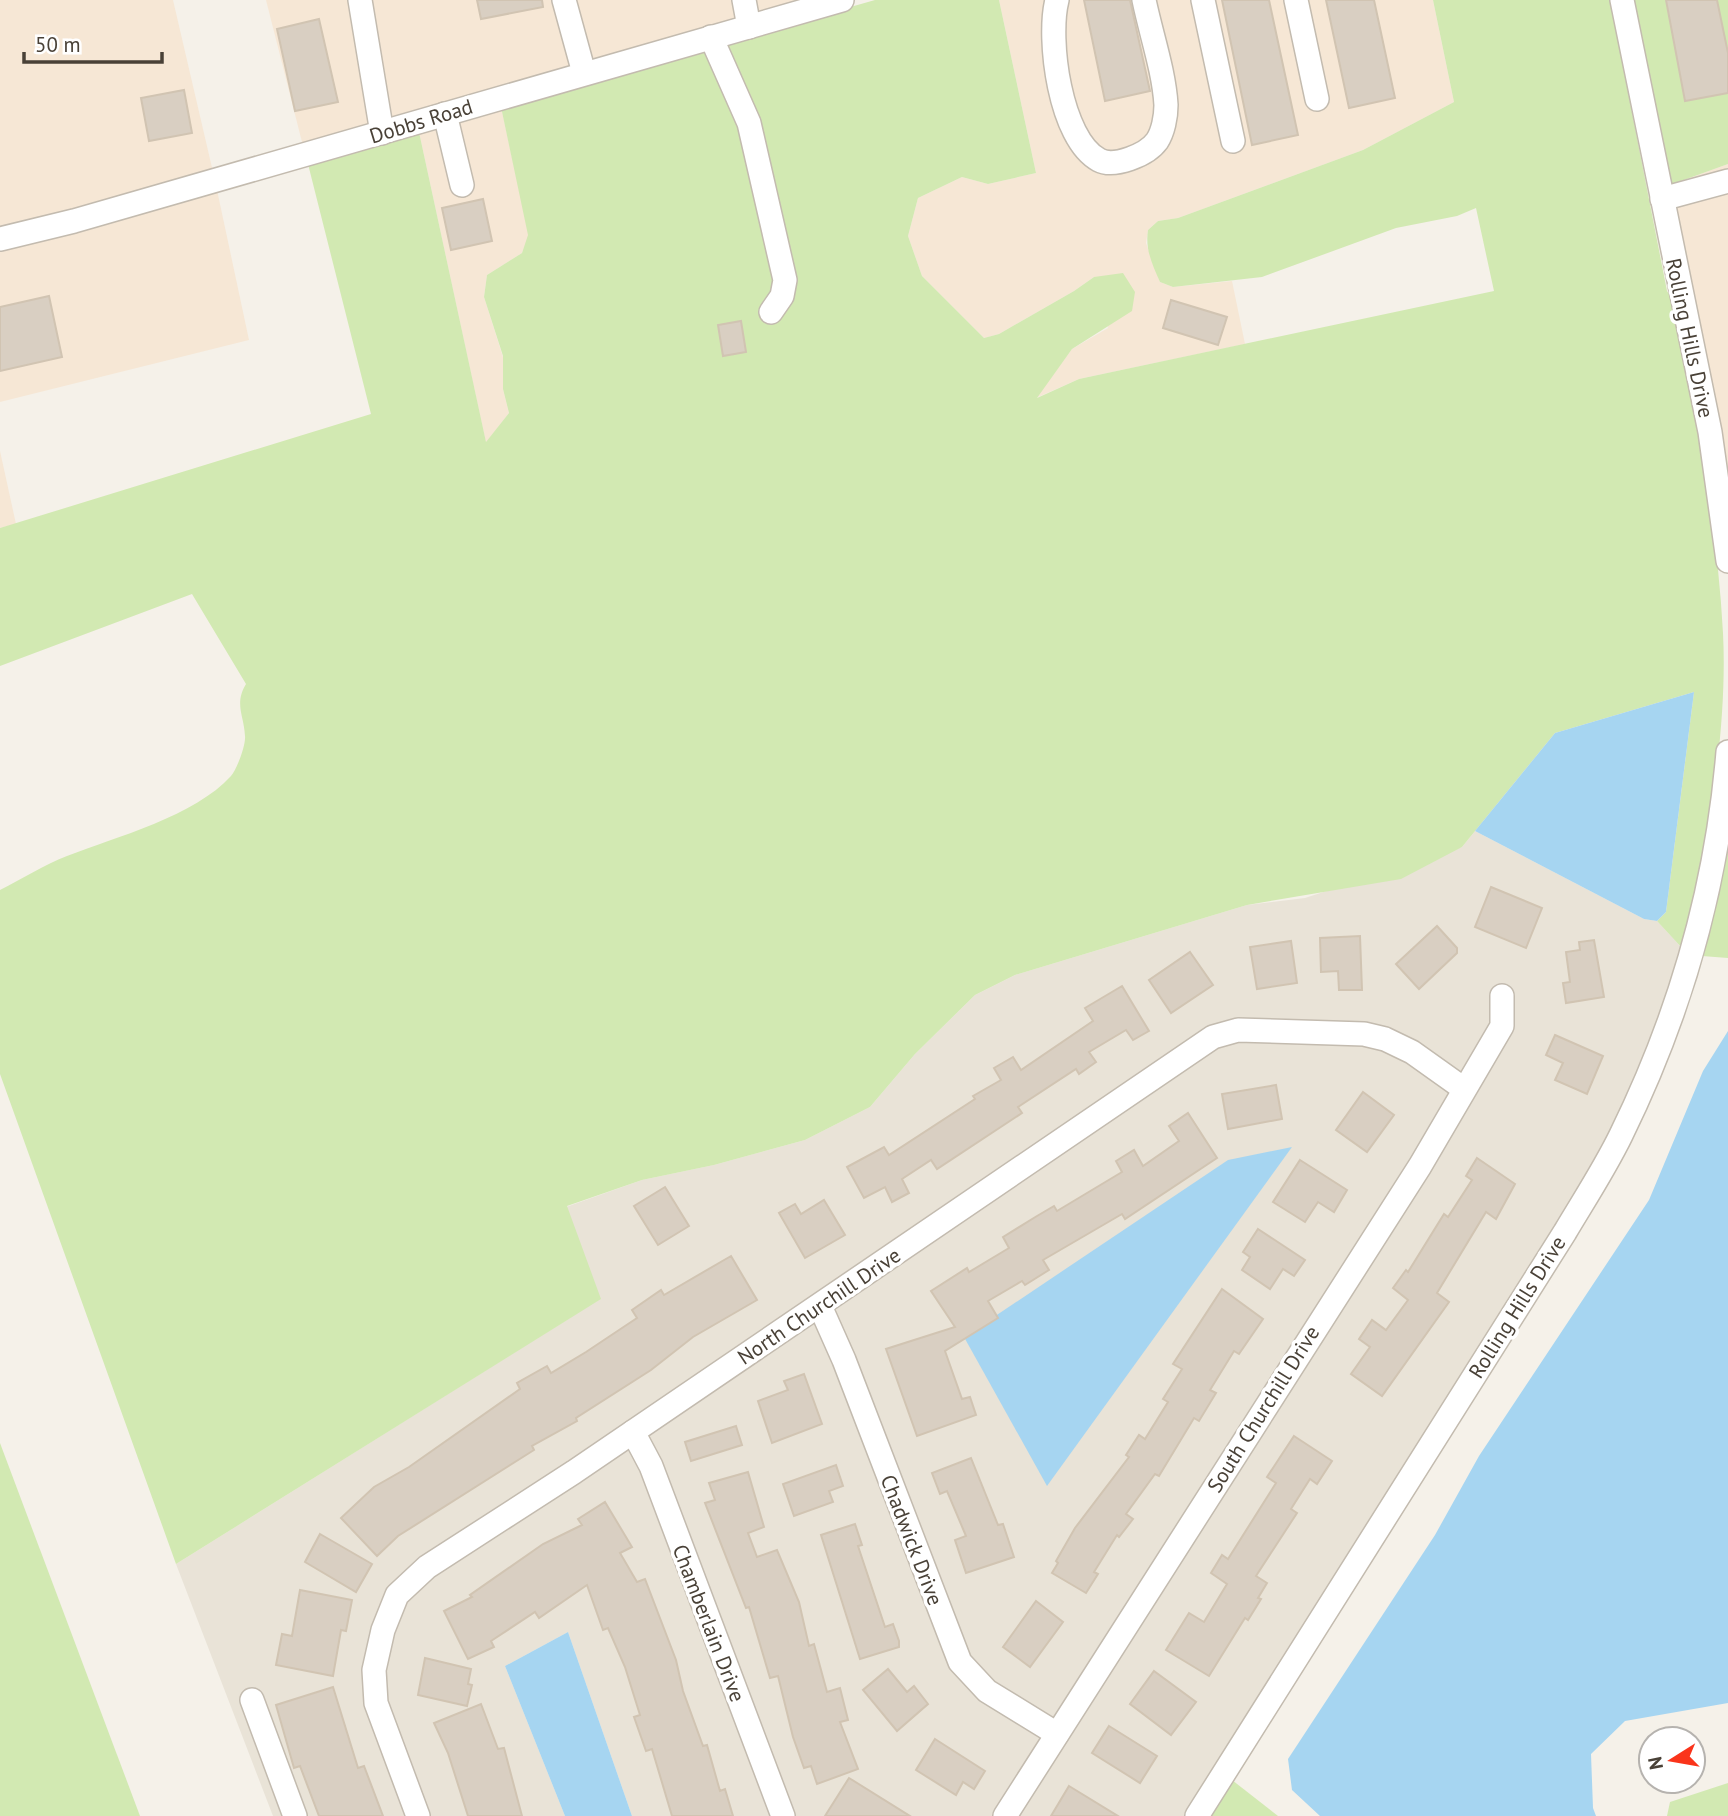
<svg xmlns="http://www.w3.org/2000/svg" width="1728" height="1816" viewBox="0 0 1728 1816" font-family="'PT Sans',sans-serif">
<rect width="100%" height="100%" fill="#f5f1e9"/>
<path fill="#e9e3d7" d="M1475,831L1644,919L1657,921L1682,948L1655,1033L1611,1133L1556,1227L1185,1816H632L568,1632L505,1666L565,1816H273L176,1564L600,1299L566,1207L642,1180L714,1165L805,1140L870,1107L915,1054L975,995L1015,975L1247,905L1305,898L1462,847Z"/>
<g fill="#f6e7d5">
<path d="M0,0H173L213,172L0,229Z"/>
<path d="M266,0H808L303,146Z"/>
<path d="M999,0H1433L1454,102L1363,150L1178,218L1158,221L1148,230L1146,243L1160,282L1173,287L1232,281L1245,344L1079,379L1036,398L1072,349L1108,328L1094,277L1074,291L999,334L984,338L922,276L908,236L918,198L962,177L988,184L1036,173Z"/>
<path d="M501,107L529,235L522,253L487,275L484,297L503,357V389L509,413L486,443L419,132Z"/>
<path d="M1728,164V480L1670,185Z"/>
<path d="M217,190L249,340L0,402V248Z"/>
<path d="M0,451L16,524L0,528Z"/>
</g>
<g fill="#d2e9b2">
<path d="M875,0H999L1036,173L988,184L962,177L918,198L908,236L922,276L984,338L999,334L1074,291L1094,277L1123,273L1135,292L1132,311L1072,349L1037,398L1079,379L1494,291L1476,208L1457,216L1396,228L1262,277L1173,287L1160,282C1152,264 1145,249 1148,230L1158,221L1178,218L1363,150L1454,102L1433,0H1610L1667,291L1671,297C1694,408 1717,519 1723,633C1728,729 1707,855 1682,948L1657,921L1666,912L1694,692L1555,733L1462,847L1401,879L1247,905L1015,975L975,995L915,1054L870,1107L805,1140L714,1165L642,1180L567,1206L601,1299L176,1564L0,1074V890C22,879 44,865 67,856C116,837 195,816 231,776C237,769 246,745 245,736C244,715 234,704 246,684L192,594L0,666V528L371,414L308,164L419,132L486,442L509,413L503,389V356L484,297L487,275L522,253L528,235L501,107Z"/>
<path d="M1633,0H1728V164L1670,185Z"/>
<path d="M1728,833V958L1702,956L1715,907Z"/>
<path d="M0,1443L140,1816H0Z"/>
<path d="M1232,1780L1278,1816H1209Z"/>
<path d="M1728,1783V1816H1667L1670,1802Z"/>
</g>
<g fill="#a6d5f1">
<path d="M1694,692L1666,912L1657,921L1644,919L1475,831L1555,733Z"/>
<path d="M1728,1031V1703L1625,1721L1591,1754L1593,1808L1596,1816H1320L1292,1790L1288,1759L1435,1535L1479,1456L1649,1200L1703,1071Z"/>
<path d="M1292,1147L1047,1486L964,1337L1228,1160Z"/>
<path d="M568,1632L632,1816H565L505,1666Z"/>
</g>
<g fill="#d9cfc2" stroke="#d1c4b2" stroke-width="2">
<path d="M477,0H542L543,7L481,19Z"/>
<path d="M1084,0H1130L1150,91L1105,101Z"/>
<path d="M1222,0H1269L1298,135L1252,145Z"/>
<path d="M1326,0H1374L1395,98L1349,108Z"/>
<path d="M1666,0H1717L1728,53V93L1685,101Z"/>
<path d="M319,19L338,102L295,111L277,29Z"/>
<path d="M184,90L192,133L149,141L141,98Z"/>
<path d="M483,199L492,241L451,250L442,208Z"/>
<path d="M49,296L62,357L0,371V307Z"/>
<path d="M1171,300L1227,317L1218,345L1163,328Z"/>
<path d="M741,321L746,352L723,356L718,325Z"/>
<path d="M1491,887L1542,908L1526,948L1475,927Z"/>
<path d="M1437,926L1457,948V953L1419,989L1396,964Z"/>
<path d="M1360,936L1362,990H1339L1338,971L1321,972L1320,938Z"/>
<path d="M1594,940L1604,997L1566,1003L1563,983L1570,982L1566,952L1580,950L1579,942Z"/>
<path d="M1291,941L1297,983L1257,989L1250,947Z"/>
<path d="M1190,952L1213,985L1171,1013L1149,980Z"/>
<path d="M1122,986L1149,1031L1133,1040L1126,1030L1089,1052L1096,1062L1079,1074L1076,1069L1018,1107L1022,1113L937,1169L931,1160L902,1179L909,1193L892,1202L885,1187L864,1198L847,1167L884,1147L889,1155L975,1099L973,1096L1001,1080L994,1068L1013,1057L1021,1070L1093,1021L1085,1008Z"/>
<path d="M1555,1035L1603,1056L1587,1094L1555,1080L1563,1063L1546,1055Z"/>
<path d="M1276,1085L1282,1119L1228,1129L1222,1094Z"/>
<path d="M1363,1092L1394,1115L1367,1152L1336,1130Z"/>
<path d="M1188,1113L1217,1158L1125,1219L1122,1214L1043,1260L1049,1270L1025,1285L1022,1281L988,1301L998,1318L945,1351L962,1399L970,1397L976,1415L917,1436L886,1349L955,1327L931,1291L967,1268L969,1272L1009,1248L1003,1237L1037,1216L1054,1206L1057,1211L1122,1172L1116,1161L1134,1150L1143,1166L1179,1141L1169,1126Z"/>
<path d="M1477,1158L1515,1184L1496,1219L1486,1212L1437,1293L1449,1302L1382,1396L1351,1374L1370,1347L1359,1339L1372,1320L1386,1330L1408,1300L1393,1288L1406,1270L1408,1272L1444,1214L1448,1217L1472,1180L1466,1176Z"/>
<path d="M1300,1160L1347,1190L1334,1212L1318,1202L1305,1222L1273,1202Z"/>
<path d="M665,1187L689,1226L658,1245L634,1206Z"/>
<path d="M824,1200L845,1235L805,1258L779,1213L795,1204L801,1214Z"/>
<path d="M1258,1229L1305,1260L1294,1276L1283,1269L1270,1289L1242,1270L1250,1257L1243,1252Z"/>
<path d="M731,1256L757,1300L693,1337L651,1370L576,1418L577,1421L532,1446L534,1450L398,1536L377,1556L341,1518L374,1487L409,1467L520,1389L517,1383L547,1366L551,1373L586,1352L637,1318L632,1310L661,1290L664,1295Z"/>
<path d="M1222,1289L1263,1319L1239,1354L1234,1351L1210,1390L1216,1393L1199,1421L1194,1418L1159,1476L1155,1474L1126,1514L1133,1519L1119,1537L1117,1535L1094,1572L1098,1574L1086,1593L1052,1573L1058,1563L1056,1561L1075,1528L1129,1457L1126,1455L1139,1435L1145,1439L1168,1402L1163,1399L1182,1369L1173,1364Z"/>
<path d="M804,1374L822,1424L772,1443L758,1401L788,1390L784,1381Z"/>
<path d="M736,1426L742,1445L691,1461L685,1442Z"/>
<path d="M1294,1436L1332,1461L1317,1484L1310,1479L1291,1509L1297,1513L1256,1576L1267,1583L1258,1598L1261,1599L1248,1620L1245,1618L1209,1676L1166,1650L1189,1613L1204,1622L1227,1584L1211,1573L1222,1555L1228,1559L1276,1483L1267,1477Z"/>
<path d="M971,1458L998,1525L1003,1524L1014,1557L966,1573L955,1540L966,1536L947,1491L940,1494L932,1473Z"/>
<path d="M836,1465L843,1486L829,1491L833,1502L794,1516L783,1484Z"/>
<path d="M748,1472L764,1527L748,1533L757,1557L777,1550L799,1602L809,1646L814,1644L827,1692L840,1688L848,1720L840,1722L858,1769L817,1784L811,1766L804,1768L793,1737L778,1676L770,1678L749,1607L746,1608L705,1503L715,1500L709,1483Z"/>
<path d="M605,1502L632,1547L620,1553L637,1582L645,1579L676,1660L683,1691L703,1746L707,1745L720,1791L725,1789L733,1816H672L652,1749L646,1751L634,1717L640,1715L625,1667L608,1628L603,1630L587,1585L539,1618L535,1612L491,1641L494,1647L468,1659L444,1611L472,1597L470,1595L543,1544L582,1525L578,1519Z"/>
<path d="M855,1524L862,1545L858,1546L885,1627L893,1624L899,1641V1647L860,1659L821,1535Z"/>
<path d="M320,1534L372,1564L356,1592L305,1562Z"/>
<path d="M300,1590L352,1600L346,1631L341,1630L333,1676L276,1665L282,1634L292,1636Z"/>
<path d="M1036,1601L1063,1622L1030,1667L1003,1647Z"/>
<path d="M425,1658L471,1669L468,1684L472,1685L467,1706L418,1695Z"/>
<path d="M888,1669L907,1692L914,1686L928,1704L897,1731L863,1690Z"/>
<path d="M1154,1671L1196,1702L1171,1735L1130,1704Z"/>
<path d="M333,1687L358,1768L364,1766L383,1816H319L300,1766L294,1768L276,1705Z"/>
<path d="M481,1704L498,1749L504,1748L522,1816H468L448,1753L434,1723Z"/>
<path d="M1109,1726L1157,1756L1140,1783L1092,1753Z"/>
<path d="M935,1739L985,1771L974,1789L963,1782L956,1795L916,1770Z"/>
<path d="M849,1778L910,1816H825Z"/>
<path d="M1069,1786L1118,1816H1051Z"/>
</g>
<g fill="none" stroke-linecap="round" stroke-linejoin="round">
<g stroke="#c3bbaf" stroke-width="26">
<g id="minor">
<path d="M360,0L382,133"/>
<path d="M564,0L584,73"/>
<path d="M744,0L749,27"/>
<path d="M1057,0C1047,39 1060,139 1099,160C1114,168 1147,155 1157,141C1163,132 1166,117 1166,105C1164,71 1151,34 1144,0"/>
<path d="M1203,0L1233,141"/>
<path d="M1296,0L1317,99"/>
<path d="M1622,0L1710,432L1728,561"/>
<path d="M711,37L749,123L785,280L782,296L771,312"/>
<path d="M445,114L462,185"/>
<path d="M1662,199L1728,181"/>
<path d="M0,239L74,221L842,0"/>
<path d="M820,1306L844,1360L960,1662L987,1691L1057,1734"/>
<path d="M633,1432L651,1466L783,1816"/>
<path d="M252,1700L295,1816"/>
<path d="M418,1816L376,1703L374,1670L383,1630L397,1595L427,1567L574,1472L1213,1037L1238,1030L1364,1034L1385,1039L1412,1052L1464,1089"/>
<path d="M1005,1816L1420,1166L1502,1026V996"/>
<path d="M1197,1816L1565,1232C1584,1200 1605,1168 1621,1135C1680,1015 1717,885 1728,752"/>
</g>
</g>
<use href="#minor" stroke="#fff" stroke-width="23"/>
</g>
<g text-anchor="middle" dominant-baseline="central" stroke-width="7" stroke-linejoin="round" paint-order="stroke">
<g font-size="21" fill="#494137" stroke="#fff">
<text transform="translate(421 121) rotate(-17)">Dobbs Road</text>
<text transform="translate(1690 338) rotate(78)">Rolling Hills Drive</text>
<text transform="translate(819 1306) rotate(-34)">North Churchill Drive</text>
<text transform="translate(1517 1307) rotate(-58)">Rolling Hills Drive</text>
<text transform="translate(1263 1409) rotate(-58)">South Churchill Drive</text>
<text transform="translate(912 1540) rotate(69)">Chadwick Drive</text>
<text transform="translate(709 1623) rotate(69)">Chamberlain Drive</text>
</g>
</g>
<g transform="translate(1672 1760) rotate(259)"><circle r="33" fill="#ffffff" stroke="#b6b3af" stroke-width="2"/>
<path d="M0-5L12 26L0 18L-12 26Z" fill="#fa341b"/>
<text y="-10" font-size="19" font-weight="bold" text-anchor="middle" fill="#494137">N</text>
</g>
<path d="M24 52v10h138v-10" fill="none" stroke="#494137" stroke-width="3.5"/>
<text x="35" y="52" font-size="21" fill="#494137" stroke="#ffffff" stroke-width="5" paint-order="stroke">50 m</text>
</svg>
